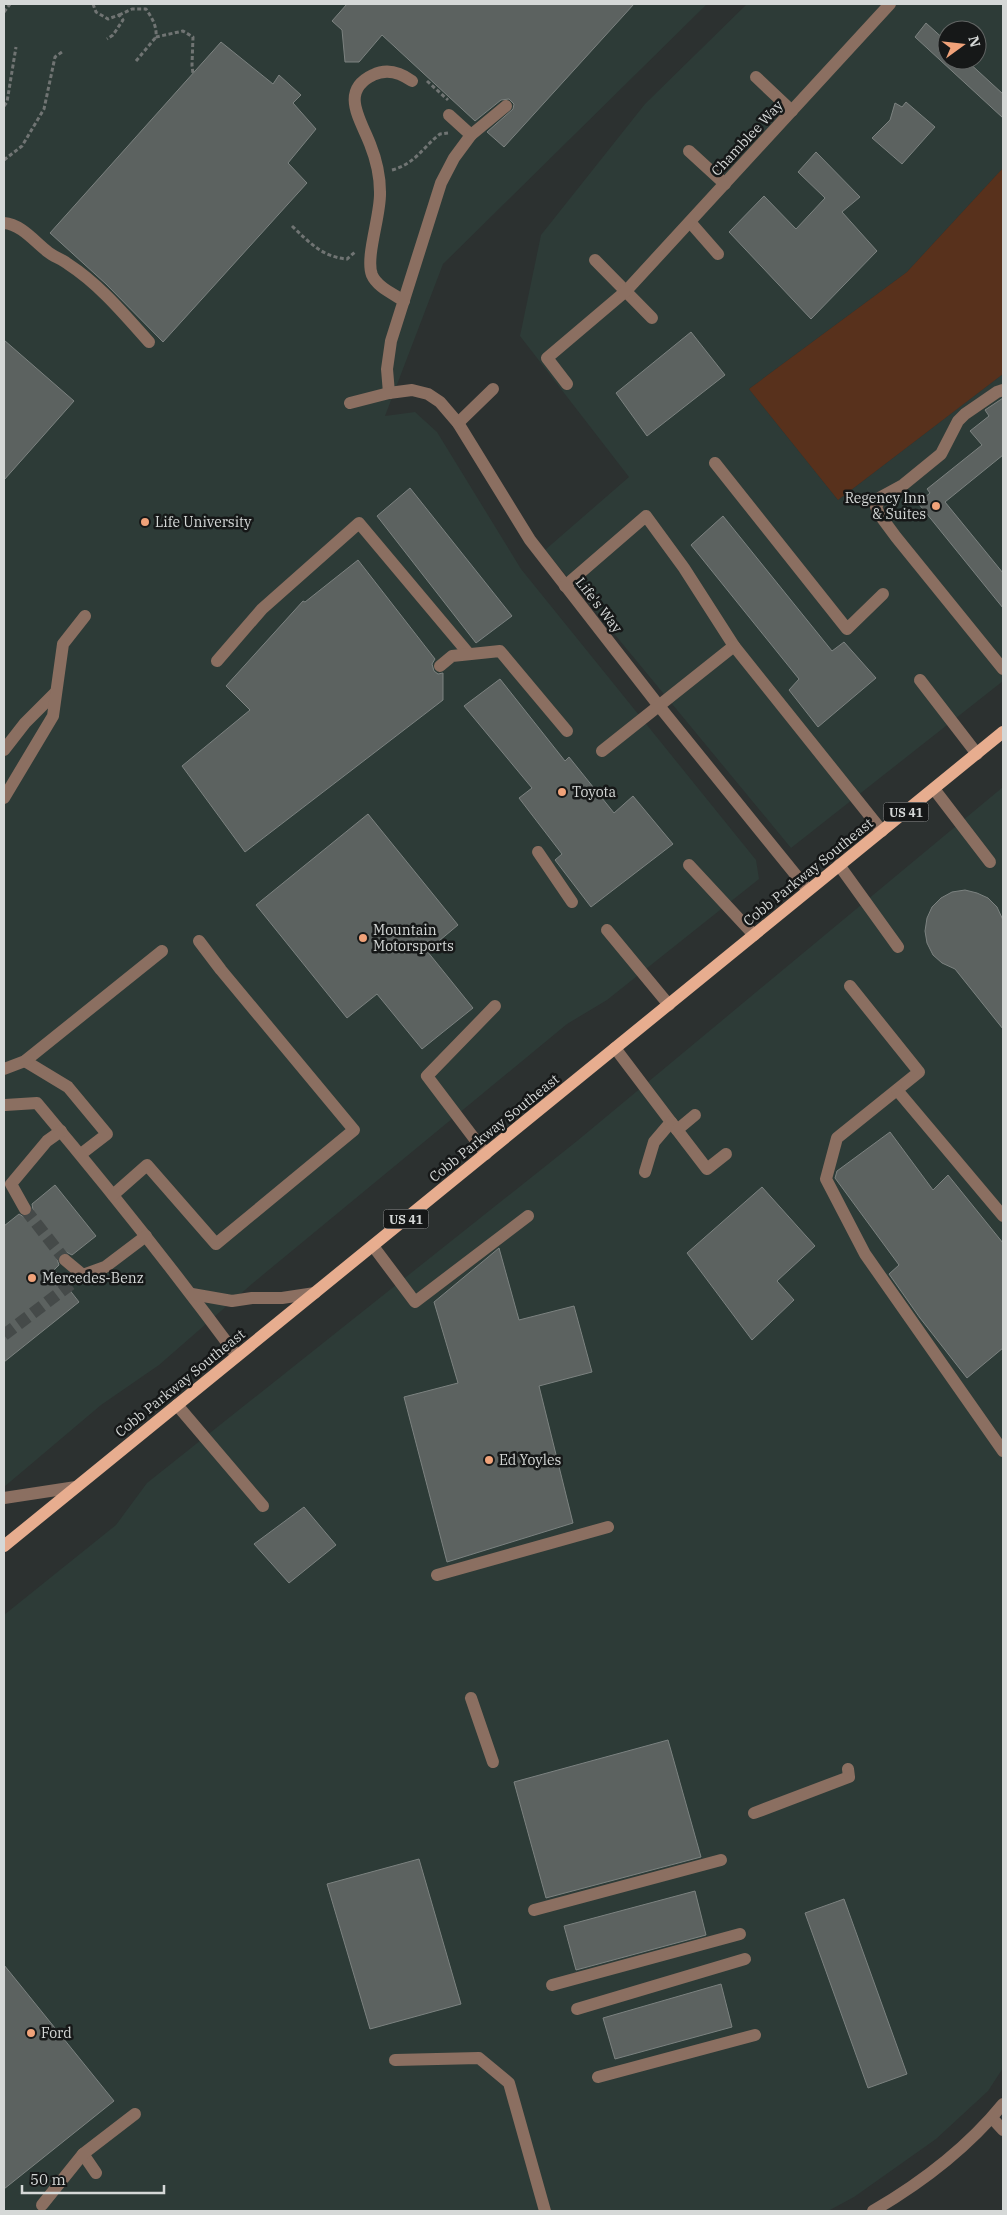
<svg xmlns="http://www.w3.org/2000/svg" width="1007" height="2215" viewBox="0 0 1007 2215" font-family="'IBM Plex Serif',serif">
<rect width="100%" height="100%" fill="#2c3130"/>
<g fill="#2d3b37" fill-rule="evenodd">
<path d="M4,4H707L443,264L385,416L415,412L437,432L521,569L756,860L759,879L607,1000L567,1024L253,1283L159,1365L101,1405L4,1487Z"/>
<path d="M747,4H1003V168L907,272L749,389L838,500L1003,374V681L791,848L545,550L629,477L520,336L541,235L645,104ZM947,30H977V60H947Z"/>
<path d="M1003,787V2068L988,2091L936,2139L854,2197L828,2211H4V1615L116,1525L147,1483L577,1141Z"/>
</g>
<path fill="#58311c" d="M1003,168V374L838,500L749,389L907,272Z"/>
<g fill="#5c6260" stroke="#7c8280">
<path d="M347,4H634L504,147L487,132L513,109L514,104L509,99L501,100L475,121L382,35L359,62H345L342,30L332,21Z"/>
<path d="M926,23L947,42V60H966L1003,94V118L915,37Z"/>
<path d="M221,42L273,84L279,75L301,95L293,103L316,129L288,163L307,183L163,342L106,284L50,233Z"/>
<path d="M906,102L935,127L902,164L872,138L890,120L895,103L902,107Z"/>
<path d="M816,152L860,197L842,212L877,251L811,319L729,232L764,196L796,229L825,198L798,172Z"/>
<path d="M691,332L725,375L647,436L616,393Z"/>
<path d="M4,340L74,401L4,480Z"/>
<path d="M1003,398V455L945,502L1003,573V608L918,503L930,493L927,489L982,445L970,431L989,416L985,410Z"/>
<path d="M410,488L512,616L476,643L377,516Z"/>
<path d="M723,516L832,651L844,642L876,678L818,727L789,690L799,679L691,545Z"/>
<path d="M358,560L435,659L432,664L434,671L438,674L443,673V700L245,852L182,766L250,710L226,686L303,601L305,602Z"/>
<path d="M500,679L565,761L569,757L614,813L633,796L673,844L591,907L555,860L562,854L519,798L532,788L464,706Z"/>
<path d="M368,814L458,925L427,951L473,1008L422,1049L377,994L347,1018L256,905Z"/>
<path d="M965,890L977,893L988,898L997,907L1003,920V1029L955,969L942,963L933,955L927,943L925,931L927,918L932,907L941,898L952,892Z"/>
<path d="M890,1132L933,1190L948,1175L1003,1243V1348L967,1378L920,1318L889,1274L899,1265L835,1178L837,1171Z"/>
<path d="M55,1185L96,1236L72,1255L66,1252L59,1254L57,1259L59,1265L54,1270L79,1302L4,1362V1226L19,1214L24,1217L29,1216L33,1210L32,1204Z"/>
<path d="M762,1187L815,1246L777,1281L794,1300L752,1340L687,1253Z"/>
<path d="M499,1248L519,1320L574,1306L592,1372L539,1386L573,1523L447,1562L404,1397L458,1383L434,1302Z"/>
<path d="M304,1507L336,1545L289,1583L254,1544Z"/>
<path d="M668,1740L701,1857L546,1898L514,1782Z"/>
<path d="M419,1859L461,2004L370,2029L327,1884Z"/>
<path d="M695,1891L706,1935L576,1970L564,1926Z"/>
<path d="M844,1899L907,2074L868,2088L805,1913Z"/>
<path d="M4,1965L114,2101L4,2189Z"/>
<path d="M721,1984L732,2027L615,2059L603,2018Z"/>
</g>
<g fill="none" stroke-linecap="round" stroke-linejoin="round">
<g stroke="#454a49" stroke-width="12" stroke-dasharray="12 6" stroke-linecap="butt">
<path d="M25,1209L65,1260"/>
<path d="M4,1335L83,1275"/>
</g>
<g stroke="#707473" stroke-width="3" stroke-dasharray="4 2.5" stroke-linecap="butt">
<path d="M93,4L96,12L108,19L119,15L123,20L113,35L107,39"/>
<path d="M4,12L10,4"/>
<path d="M119,15L132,9H146C152,18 157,26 156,37L183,31L193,37L192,65L193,74"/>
<path d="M136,61L156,37"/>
<path d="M427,81L448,100"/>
<path d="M4,106L7,102L16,47"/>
<path d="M4,160L22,146L44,109L55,57L62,52"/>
<path d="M392,170C415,164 423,147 440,134L448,133"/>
<path d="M292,226C309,242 322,257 347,259L355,252"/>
</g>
<g stroke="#8b6f61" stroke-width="12">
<path d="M756,77L792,111"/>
<path d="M449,115L471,135"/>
<path d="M689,151L725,184"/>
<path d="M690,222L718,254"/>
<path d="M4,223C21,224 35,242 48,252C54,257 62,259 68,264C99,284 124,314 149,342"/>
<path d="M595,260L652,318"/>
<path d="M404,301C394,294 377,287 372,275C365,257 381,215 380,192C380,176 376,159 370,144C361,120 339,91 373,75C387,68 401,73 412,81"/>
<path d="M567,384L547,358L626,291L890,4"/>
<path d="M1003,390L997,392L965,414L958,421L941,454L903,485L881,497L876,507L879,514L896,537L1003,669"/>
<path d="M389,393L387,369L391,341L441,183L454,158L471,135L506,106"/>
<path d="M350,403L389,393L412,390L428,394L440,402L458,423L530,540L659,706L808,890"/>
<path d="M458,423L493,389"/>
<path d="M715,463L847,629L883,594"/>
<path d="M565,586L646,516L684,568L734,646L602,751"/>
<path d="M734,646L882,831"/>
<path d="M217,661L262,609L359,523L469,654"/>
<path d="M440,666L452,656L500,651L567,731"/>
<path d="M920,680L977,754"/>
<path d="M4,750L25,723L56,692"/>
<path d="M934,789L990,862"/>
<path d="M4,798L53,716L63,644L85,616"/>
<path d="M538,852L572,902"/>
<path d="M689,865L754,935"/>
<path d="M839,865L898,947"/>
<path d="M607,930L669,1005"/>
<path d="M850,986L919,1072L837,1138L826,1179L865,1254L1003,1451"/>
<path d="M615,1048L671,1122L654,1142L645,1172"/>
<path d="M25,1061L68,1087L107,1134L81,1154"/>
<path d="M4,1069L25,1061L162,951"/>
<path d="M897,1090L1003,1216"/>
<path d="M5,1105L37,1103C106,1185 173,1269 237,1356"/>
<path d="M671,1122L707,1169L726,1154"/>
<path d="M677,1130L695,1115"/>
<path d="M486,1154L427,1076L495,1006"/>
<path d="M113,1195L147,1165L216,1244L354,1130L221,970L199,941"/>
<path d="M25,1209L11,1184L47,1141L61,1131"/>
<path d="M373,1246L415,1302L528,1216"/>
<path d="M65,1260L83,1275L105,1267L146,1236"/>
<path d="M192,1294L232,1301L252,1298H282L315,1293"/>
<path d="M177,1405L263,1506"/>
<path d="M4,1498L76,1487"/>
<path d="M437,1575L608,1527"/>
<path d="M471,1698L493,1762"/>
<path d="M754,1813L849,1777L848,1769"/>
<path d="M534,1910L721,1860"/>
<path d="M552,1985L740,1934"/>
<path d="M577,2009L745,1959"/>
<path d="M395,2060L479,2058L509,2083L545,2211"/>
<path d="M598,2077L755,2035"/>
<path d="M992,2118L1003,2130"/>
<path d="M83,2154L96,2173"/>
<path d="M42,2205L83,2154L135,2114"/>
<path d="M873,2211C921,2183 968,2147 1003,2104"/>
</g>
<path stroke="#e7ad8f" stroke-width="12" d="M4,1546L1003,732"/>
</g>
<g fill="#f0a279" stroke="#161818" stroke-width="2">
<circle cx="936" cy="506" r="5"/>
<circle cx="145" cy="522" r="5"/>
<circle cx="562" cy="792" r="5"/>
<circle cx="363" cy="938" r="5"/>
<circle cx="32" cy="1278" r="5"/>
<circle cx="489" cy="1460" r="5"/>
<circle cx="31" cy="2033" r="5"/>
</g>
<g text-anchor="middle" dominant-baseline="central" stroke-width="5" stroke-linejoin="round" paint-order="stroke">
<g fill="#161818" stroke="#9c9e9e" stroke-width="1">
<rect x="883.5" y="802.5" width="45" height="19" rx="4"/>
<rect x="383.5" y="1209.5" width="45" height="19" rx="4"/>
</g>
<g font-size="12" font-weight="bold" fill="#d5d8d7">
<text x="906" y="812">US 41</text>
<text x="406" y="1219">US 41</text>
</g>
<g font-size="14" fill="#d5d8d7" stroke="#161818">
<text transform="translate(747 138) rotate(-47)">Chamblee Way</text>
<text transform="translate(599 605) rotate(52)">Life's Way</text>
<text transform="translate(808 872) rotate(-39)">Cobb Parkway Southeast</text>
<text transform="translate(494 1128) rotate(-39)">Cobb Parkway Southeast</text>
<text transform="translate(180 1383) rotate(-39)">Cobb Parkway Southeast</text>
</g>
<g font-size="14" fill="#d5d8d7" stroke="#161818" text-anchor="start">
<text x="926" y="498" text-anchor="end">Regency Inn<tspan x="926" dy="16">&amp; Suites</tspan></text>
<text x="155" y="522">Life University</text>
<text x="572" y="792">Toyota</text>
<text x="373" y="930">Mountain<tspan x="373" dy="16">Motorsports</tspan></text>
<text x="42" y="1278">Mercedes-Benz</text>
<text x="499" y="1460">Ed Yoyles</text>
<text x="41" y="2033">Ford</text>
</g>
</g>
<rect width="1007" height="2215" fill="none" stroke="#d5d8d7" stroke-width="10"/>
<g transform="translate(962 45) rotate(75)"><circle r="24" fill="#161818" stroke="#626564"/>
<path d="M0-4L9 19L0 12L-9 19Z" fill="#f0a279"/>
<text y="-8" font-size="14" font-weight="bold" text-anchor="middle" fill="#d5d8d7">N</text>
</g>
<path d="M22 2185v8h142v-8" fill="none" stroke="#d5d8d7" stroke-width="2.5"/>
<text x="30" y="2185" font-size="15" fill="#d5d8d7" stroke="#161818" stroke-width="4" paint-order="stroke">50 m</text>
</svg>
